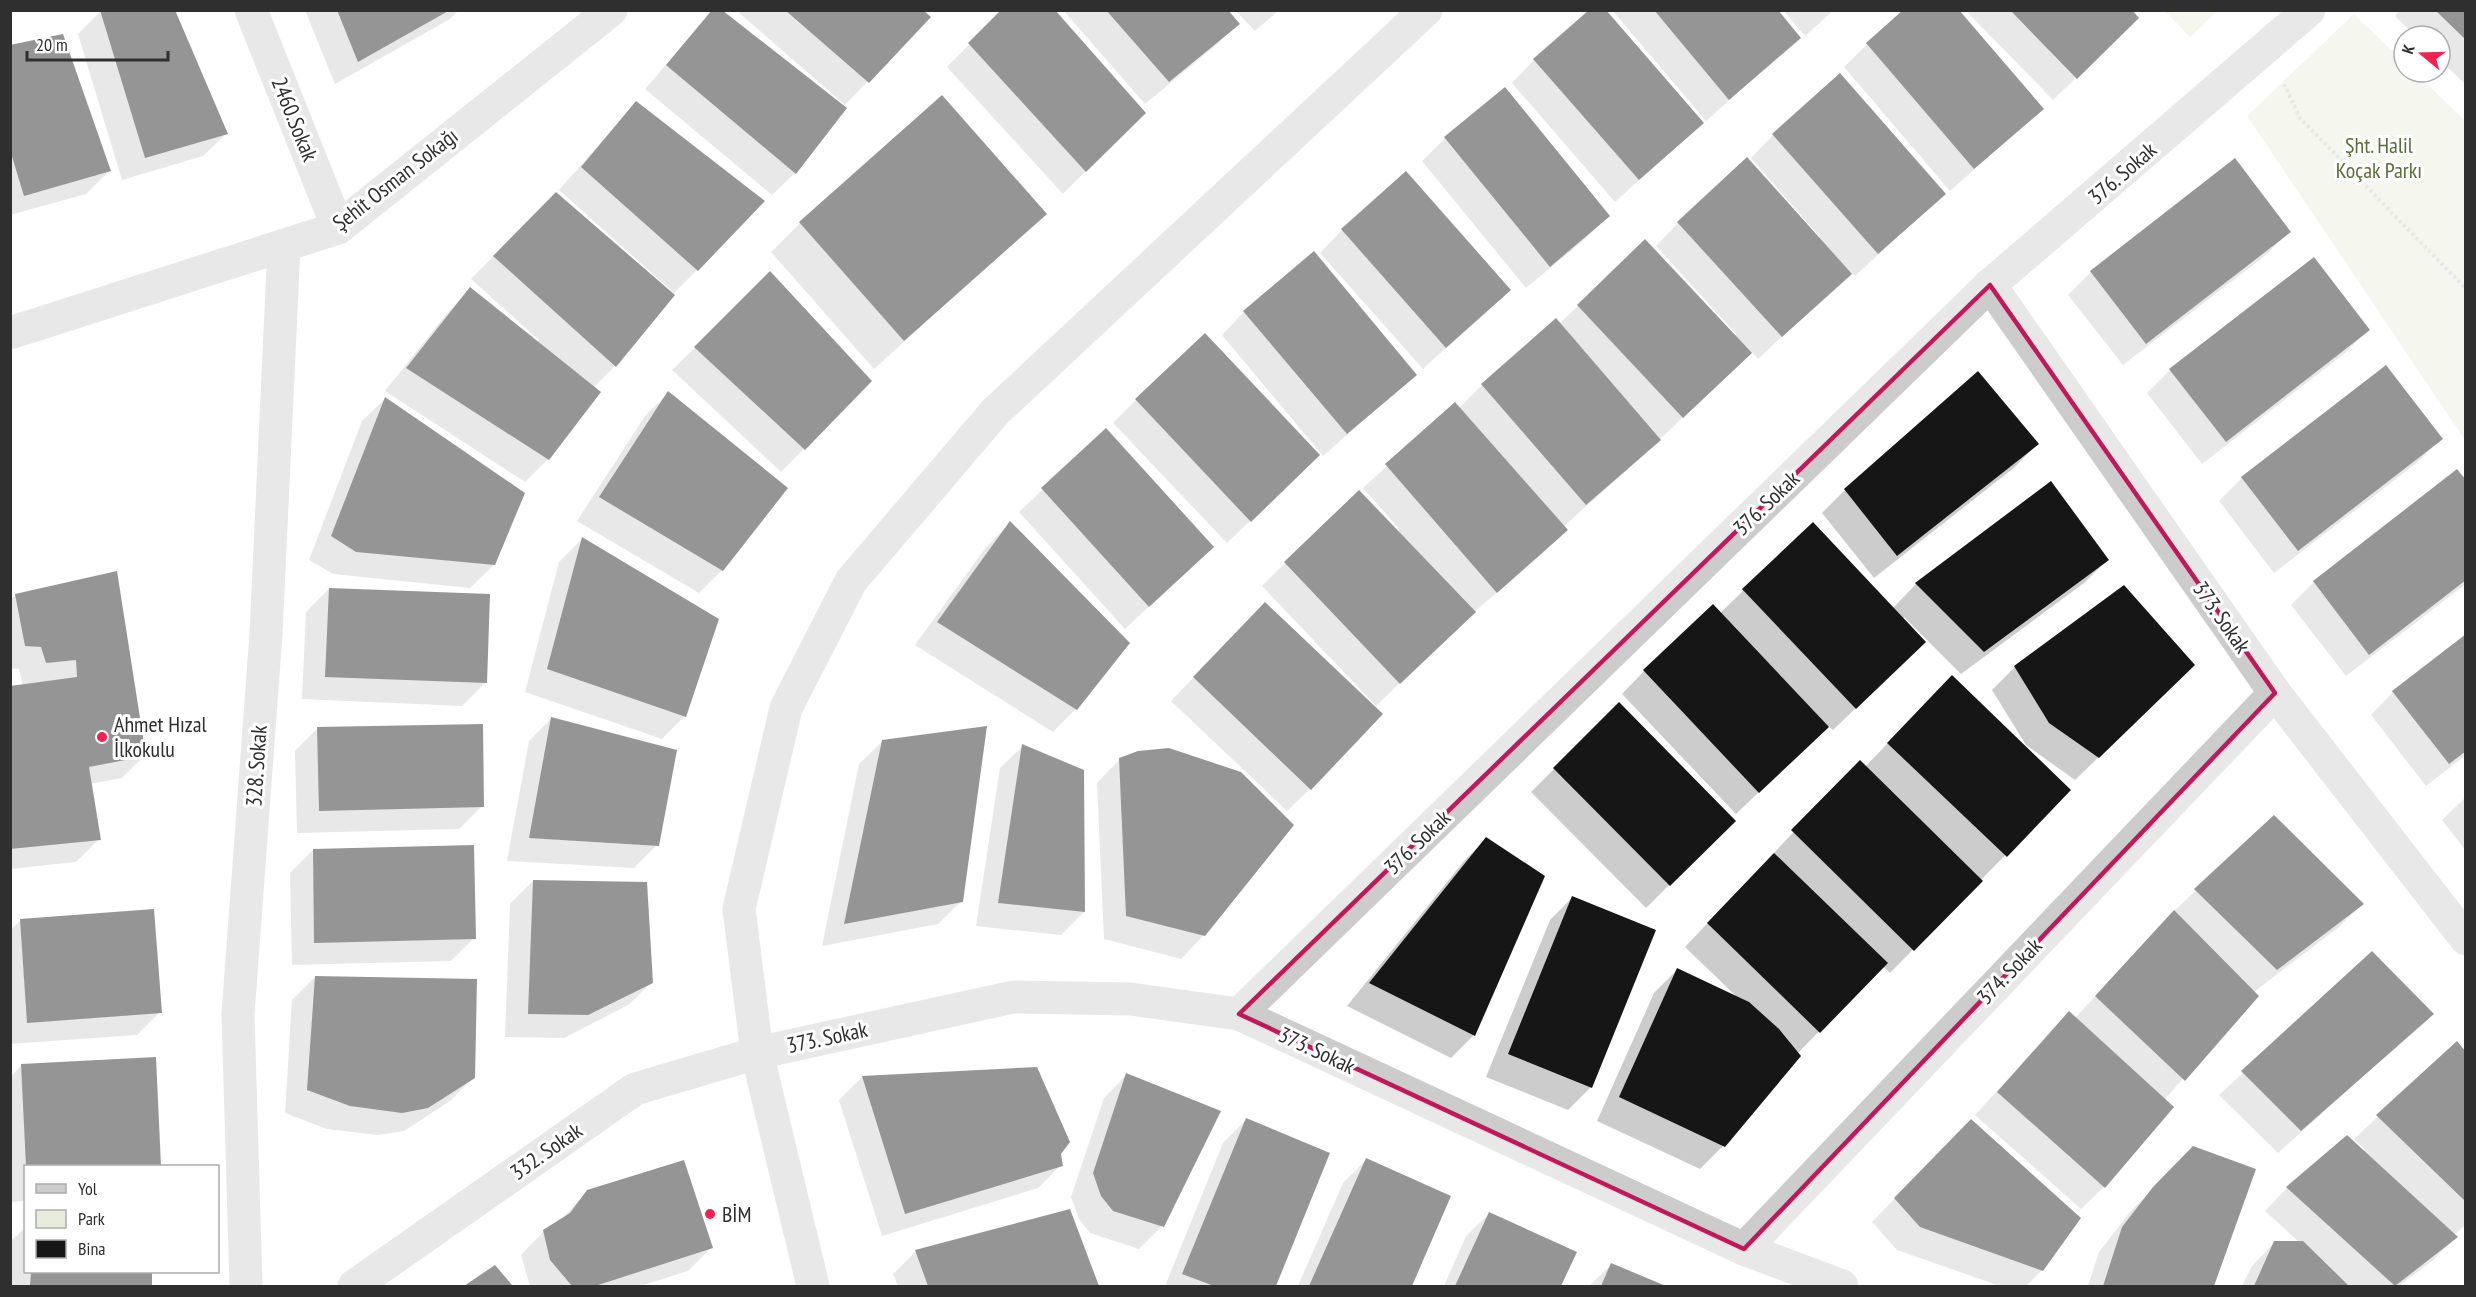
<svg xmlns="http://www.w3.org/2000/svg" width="2476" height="1297" viewBox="0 0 2476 1297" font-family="'PT Sans Narrow',sans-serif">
<rect width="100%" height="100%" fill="#fff"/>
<g fill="#e8eddb">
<path d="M2165,11H2217L2190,37Z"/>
<path d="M2354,14L2404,62V72H2415L2465,121V440L2247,116Z"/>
</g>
<g fill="#0003">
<path d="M305,10H459L450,19L335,84Z"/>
<path d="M713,10L795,173L772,195L645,89Z"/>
<path d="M736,10H921L929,17L845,105Z"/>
<path d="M1003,10L1144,113L1063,194L947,67Z"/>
<path d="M1063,10H1226L1237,24L1215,46L1145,104Z"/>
<path d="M1235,10H1279L1255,31Z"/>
<path d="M1612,10H1776L1799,38L1706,121Z"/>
<path d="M1783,10H1834L1805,36Z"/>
<path d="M1965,10H2130L2114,41L2053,100Z"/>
<path d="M2400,10H2466V85L2440,60V36H2415L2395,16Z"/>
<path d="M101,11L226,134L203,156L122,180L78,34Z"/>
<path d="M1867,44L2042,109L1950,191L1844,67Z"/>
<path d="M10,47L109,171L86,194L10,215Z"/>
<path d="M1534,60L1702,123L1615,202L1512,83Z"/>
<path d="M1505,89L1608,216L1585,239L1526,288L1422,161L1445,138Z"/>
<path d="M636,103L697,270L674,293L559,190Z"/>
<path d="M1773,135L1944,194L1855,276L1851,272L1758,359L1752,352L1636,462L1563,527L1566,530L1543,553L1473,613L1376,706L1262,586L1285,563L1398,532L1400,530L1363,488L1455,404L1459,408L1482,385L1559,324L1578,306L1734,336L1736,334L1656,246L1678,223L1818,239L1820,237L1751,158Z"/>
<path d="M556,194L615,366L593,388L548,459L525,482L385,391L448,312L471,289L537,342L539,340L471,279Z"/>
<path d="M1045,214L874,369L771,252L800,223Z"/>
<path d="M1342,230L1509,290L1423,369L1320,253Z"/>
<path d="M2289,232L2266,255L2123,365L2068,295L2091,272Z"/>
<path d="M2314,259L2368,330L2345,353L2202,464L2147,393L2170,370Z"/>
<path d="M770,274L870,381L781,472L672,370Z"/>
<path d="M1244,312L1415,375L1323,456L1222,335Z"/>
<path d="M668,393L722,570L699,593L577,521L645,416Z"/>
<path d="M385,399L494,565L470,588L333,574L309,560L362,421Z"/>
<path d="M1136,400L1295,478L1227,543L1113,423Z"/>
<path d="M1106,430L1212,547L1125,629L1019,512Z"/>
<path d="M2441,439L2418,462L2274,573L2219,501L2242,478Z"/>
<path d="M2037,444L2015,467L1874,578L1822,513L1845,490Z"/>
<path d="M2457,471L2466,482V584L2346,676L2291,605L2314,582Z"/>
<path d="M2051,483L2107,560L2084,583L1961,674L1904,617L1901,665L1833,730L1828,726L1736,814L1622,694L1644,671L1720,613L1744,590L1892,609L1916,584Z"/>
<path d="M1010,523L1128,643L1076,709L1053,732L915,645L987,546Z"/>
<path d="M582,539L685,716L662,739L525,692L559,562Z"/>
<path d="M115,572L145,755L122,778L90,784L99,839L76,862L10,869V688L23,686L19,669H10V600L16,595Z"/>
<path d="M2124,587L2170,688L2075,780L2026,745L1992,690L2015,667Z"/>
<path d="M329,589L485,683L462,706L302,699L306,612Z"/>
<path d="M1243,626L1310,789L1287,811L1171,701Z"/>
<path d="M2466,636V755L2426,786L2371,715L2393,692Z"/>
<path d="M1929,700L2069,790L1890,973L1883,966L1797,1054L1723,1146L1700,1169L1597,1121L1654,993L1677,970L1738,998L1685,947L1838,785L1865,767Z"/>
<path d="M1619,704L1734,821L1646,908L1531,792Z"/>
<path d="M552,718L657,845L634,868L507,861L529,741Z"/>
<path d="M318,728L482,806L459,829L297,833L295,751Z"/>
<path d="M883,741L962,901L938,924L822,946L859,764Z"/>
<path d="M1023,746L1084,912L1061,935L976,926L1000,768Z"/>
<path d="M1120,759L1204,935L1181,959L1104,939L1097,783Z"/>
<path d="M2466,797V851L2442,820Z"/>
<path d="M2274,817L2362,904L2339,927L2254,992L2257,996L2164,1100L2104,1187L2081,1209L1975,1115L2069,1013L2075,1018L2172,913Z"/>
<path d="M1486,839L1543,877L1473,1036L1451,1058L1347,1006L1464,861Z"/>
<path d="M313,850L474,938L451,961L292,965L290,873Z"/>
<path d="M533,881L652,982L628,1005L564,1038L505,1037L510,904Z"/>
<path d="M1573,897L1591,1087L1568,1110L1486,1077L1550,920Z"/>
<path d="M20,921L160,1012L137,1035L10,1044V930Z"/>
<path d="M2372,954L2432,1014L2278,1153L2219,1095Z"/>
<path d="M315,977L474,1077L450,1101L404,1131L378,1135L327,1129L285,1113L292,1000Z"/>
<path d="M2457,1043L2466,1055V1224L2454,1235L2456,1237L2433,1260L2399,1286H2242L2252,1266L2275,1242H2299L2265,1211L2287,1188L2363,1152L2365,1150L2354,1139Z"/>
<path d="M155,1059L159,1166H26V1201L10,1202V1077L22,1065Z"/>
<path d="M1036,1069L1061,1165L1038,1188L882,1236L839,1100L862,1077Z"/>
<path d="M1126,1075L1162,1226L1139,1249L1090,1233L1079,1219L1071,1197L1104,1098Z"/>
<path d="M1246,1120L1328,1153L1274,1286H1165L1223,1143Z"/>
<path d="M1948,1144L2042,1270L2026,1286H2000L1897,1250L1872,1222Z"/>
<path d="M2194,1148L2254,1170L2213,1286H2088L2099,1252L2130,1212Z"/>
<path d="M1366,1160L1449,1197L1410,1286H1298L1343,1183Z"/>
<path d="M588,1191L711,1248L688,1271L640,1286H530L521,1255L544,1231L560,1221Z"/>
<path d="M1069,1211L1098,1286H898L893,1274L916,1251Z"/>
<path d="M1489,1214L1575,1252L1560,1286H1444L1466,1236Z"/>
<path d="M26,1227V1272H151L150,1286H10V1242Z"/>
<path d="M1611,1265L1662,1286H1589Z"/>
<path d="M494,1267L511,1286H466Z"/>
</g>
<g fill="#161616">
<path d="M100,10H175L228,134L145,158Z"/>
<path d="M337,10H450L358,62Z"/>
<path d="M712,10H722L847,108L796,174L666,65Z"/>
<path d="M785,10H923L931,17L869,83Z"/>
<path d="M1001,10H1055L1146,113L1086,172L968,43Z"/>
<path d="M1106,10H1228L1240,24L1169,82Z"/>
<path d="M1589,10H1606L1704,123L1639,180L1533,59Z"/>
<path d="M1654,10H1778L1801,38L1729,100Z"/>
<path d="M1903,10H1959L2044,109L1974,169L1866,43Z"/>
<path d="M2010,10H2132L2139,18L2077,79Z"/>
<path d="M2435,10H2466V40Z"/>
<path d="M63,34L111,171L24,196L10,150V45Z"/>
<path d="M1840,73L1946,194L1878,254L1772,134Z"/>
<path d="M1505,87L1610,216L1550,267L1444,137Z"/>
<path d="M942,95L1047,214L904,341L799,222Z"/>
<path d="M636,101L765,201L698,271L581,167Z"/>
<path d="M1747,157L1852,274L1782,337L1677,222Z"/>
<path d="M2235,158L2291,232L2146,344L2090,271Z"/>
<path d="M1406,171L1511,290L1446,348L1341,229Z"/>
<path d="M556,192L675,295L616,367L493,256Z"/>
<path d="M1645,239L1752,353L1683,418L1577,305Z"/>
<path d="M1314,251L1417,375L1347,434L1243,311Z"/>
<path d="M2314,257L2370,330L2226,442L2169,369Z"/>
<path d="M770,271L872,381L805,450L694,347Z"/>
<path d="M470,287L601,392L549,460L406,368Z"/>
<path d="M1556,318L1661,440L1586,505L1481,384Z"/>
<path d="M1205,333L1320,455L1251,522L1135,399Z"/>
<path d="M2386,365L2443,439L2298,551L2241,477Z"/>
<path d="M1978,371L2039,444L1897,556L1844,489Z"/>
<path d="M668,391L788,488L723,571L599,497Z"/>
<path d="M385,397L525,493L495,565L356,552L331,536Z"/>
<path d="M1455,402L1568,530L1497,593L1385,464Z"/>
<path d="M1106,428L1214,547L1149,607L1041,488Z"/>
<path d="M2457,469L2466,480V580L2369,655L2313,581Z"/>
<path d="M2051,481L2109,560L1984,652L1915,583Z"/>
<path d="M1359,490L1476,612L1400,684L1284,562Z"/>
<path d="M1010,521L1130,643L1077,710L937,622Z"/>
<path d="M1813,522L1926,642L1856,709L1742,589Z"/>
<path d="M582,537L719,619L686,717L547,669Z"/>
<path d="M117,571L146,756L89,767L101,840L10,849V686L77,677L76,660L46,663L41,647L25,646L15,594Z"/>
<path d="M2124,585L2195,665L2099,758L2049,723L2014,666Z"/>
<path d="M329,588L490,594L487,683L325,677Z"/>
<path d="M1265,602L1383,714L1311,790L1193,677Z"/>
<path d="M1713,604L1829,727L1759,793L1643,670Z"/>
<path d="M2466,634V751L2449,764L2392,691Z"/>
<path d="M1952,675L2071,790L2007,857L1887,743Z"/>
<path d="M1619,702L1736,821L1670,886L1553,768Z"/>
<path d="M551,717L677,750L659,846L529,838Z"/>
<path d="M483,724L484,807L319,811L317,727Z"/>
<path d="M987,726L963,902L844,924L882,740Z"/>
<path d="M1022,744L1084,770L1085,912L998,903Z"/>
<path d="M1169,748L1241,772L1294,825L1205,936L1126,916L1119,758L1138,751Z"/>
<path d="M1860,760L1983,881L1914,951L1791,830Z"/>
<path d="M2274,815L2364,904L2277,970L2194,889Z"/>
<path d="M1486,837L1545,876L1475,1036L1369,983Z"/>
<path d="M474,845L476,939L314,943L313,849Z"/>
<path d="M1774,853L1888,963L1820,1033L1707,923Z"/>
<path d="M533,880L647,882L653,983L588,1015L528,1014Z"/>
<path d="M1572,896L1656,930L1592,1088L1508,1054Z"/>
<path d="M154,909L162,1013L27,1023L20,919Z"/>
<path d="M2174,910L2259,996L2185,1081L2095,996Z"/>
<path d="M2372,951L2434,1014L2301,1131L2241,1071Z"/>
<path d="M1677,968L1749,1002L1779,1029L1801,1056L1725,1147L1619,1097Z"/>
<path d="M315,976L477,979L475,1078L428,1108L402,1113L350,1106L307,1090Z"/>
<path d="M2069,1011L2174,1107L2105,1188L1997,1092Z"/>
<path d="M2457,1041L2466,1052V1202L2376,1115Z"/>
<path d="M156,1057L161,1166H26L21,1064Z"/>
<path d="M1037,1067L1070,1142L1061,1154L1063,1166L905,1214L862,1076Z"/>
<path d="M1126,1073L1221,1111L1164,1227L1113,1211L1101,1196L1093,1173Z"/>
<path d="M1246,1118L1330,1153L1276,1286H1214L1182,1274Z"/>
<path d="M1971,1119L2081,1218L2043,1271L1920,1227L1894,1198Z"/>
<path d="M2347,1135L2458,1237L2395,1286L2286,1187Z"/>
<path d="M2193,1146L2256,1169L2214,1286H2103L2122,1227L2153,1187Z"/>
<path d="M1366,1158L1451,1196L1412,1286H1309Z"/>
<path d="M684,1160L713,1248L595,1286H572L550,1260L543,1230L570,1213L587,1190Z"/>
<path d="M1070,1209L1099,1286H928L915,1250Z"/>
<path d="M1489,1212L1577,1252L1561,1286H1455Z"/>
<path d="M2274,1241H2303L2349,1286H2254Z"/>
<path d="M1611,1263L1666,1286H1601Z"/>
<path d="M495,1265L513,1286H464Z"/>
<path d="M31,1272H152V1286H30Z"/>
</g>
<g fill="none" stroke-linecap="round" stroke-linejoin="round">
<path stroke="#ccc" stroke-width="4" stroke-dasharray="3 3" stroke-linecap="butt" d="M2284,84L2300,118L2466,289"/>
<g stroke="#ccc" stroke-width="33">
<path d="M251,10L338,228"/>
<path d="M1990,285L2275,693L2466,939"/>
<path d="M10,333L338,228L611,10"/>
<path d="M1239,1014L1990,285L2309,10"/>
<path d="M1744,1249L2275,693"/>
<path d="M246,1286L238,1014L266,634L284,246"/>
<path d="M354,1286L635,1089L757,1053L1013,997L1130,999L1239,1014L1744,1249L1842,1286"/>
<path d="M813,1286L757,1053L739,909L786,708L851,581L995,412L1426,10"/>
</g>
</g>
<path d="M0 0H2476V1297H0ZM1990,285L2275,693L1744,1249L1239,1014Z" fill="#fff" fill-opacity=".55" fill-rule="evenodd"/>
<path fill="none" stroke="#c2185b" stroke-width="4.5" stroke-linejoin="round" d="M1990,285L2275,693L1744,1249L1239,1014Z"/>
<g fill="#f71f51" stroke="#fff" stroke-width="2">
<circle cx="102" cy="737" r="6"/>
<circle cx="710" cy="1214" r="6"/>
</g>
<g text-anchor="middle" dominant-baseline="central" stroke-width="6" stroke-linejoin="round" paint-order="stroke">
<g font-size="22" fill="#2f2f2f" stroke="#fff">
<text transform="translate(295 119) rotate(68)">2460.Sokak</text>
<text transform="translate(2122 173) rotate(-41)">376. Sokak</text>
<text transform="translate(395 179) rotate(-38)">Şehit Osman Sokağı</text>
<text transform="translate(1766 503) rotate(-44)">376. Sokak</text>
<text transform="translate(2222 617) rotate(55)">373. Sokak</text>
<text transform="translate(256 766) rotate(-86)">328. Sokak</text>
<text transform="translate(1417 842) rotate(-44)">376. Sokak</text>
<text transform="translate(2009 971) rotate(-46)">374. Sokak</text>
<text transform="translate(827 1037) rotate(-12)">373. Sokak</text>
<text transform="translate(1317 1050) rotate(25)">373. Sokak</text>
<text transform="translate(546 1151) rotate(-35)">332. Sokak</text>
</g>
<g font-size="22" fill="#5a6f37" stroke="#fff">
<text x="2379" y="145">Şht. Halil<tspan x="2379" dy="25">Koçak Parkı</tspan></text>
</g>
<g font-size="22" fill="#2f2f2f" stroke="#fff" text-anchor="start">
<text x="114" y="724">Ahmet Hızal<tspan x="114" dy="25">İlkokulu</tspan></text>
<text x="722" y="1214">BİM</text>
</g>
</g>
<rect width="2476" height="1297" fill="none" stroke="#2f2f2f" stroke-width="24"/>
<rect x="24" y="1165" width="195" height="108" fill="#ffffff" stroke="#acacac" stroke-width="1.5"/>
<rect x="36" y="1184" width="30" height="9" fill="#cccccc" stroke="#acacac" stroke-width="1.5"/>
<text x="78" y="1195" font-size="18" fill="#2f2f2f">Yol</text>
<rect x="36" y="1210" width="30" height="18" fill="#e8eddb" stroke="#acacac" stroke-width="1.5"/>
<text x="78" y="1225" font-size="18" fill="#2f2f2f">Park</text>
<rect x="36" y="1240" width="30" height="18" fill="#161616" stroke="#acacac" stroke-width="1.5"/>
<text x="78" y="1255" font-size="18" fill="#2f2f2f">Bina</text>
<g transform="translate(2422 54) rotate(289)"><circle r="28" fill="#ffffff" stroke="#acacac" stroke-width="1.5"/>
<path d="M0-4.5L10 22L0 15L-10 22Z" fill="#f71f51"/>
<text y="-9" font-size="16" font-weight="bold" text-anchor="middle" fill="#2f2f2f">K</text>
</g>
<path d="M27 51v9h141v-9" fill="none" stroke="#2f2f2f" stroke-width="3"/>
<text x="36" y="51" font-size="18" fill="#2f2f2f" stroke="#ffffff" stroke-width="4.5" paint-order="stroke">20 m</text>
</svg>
